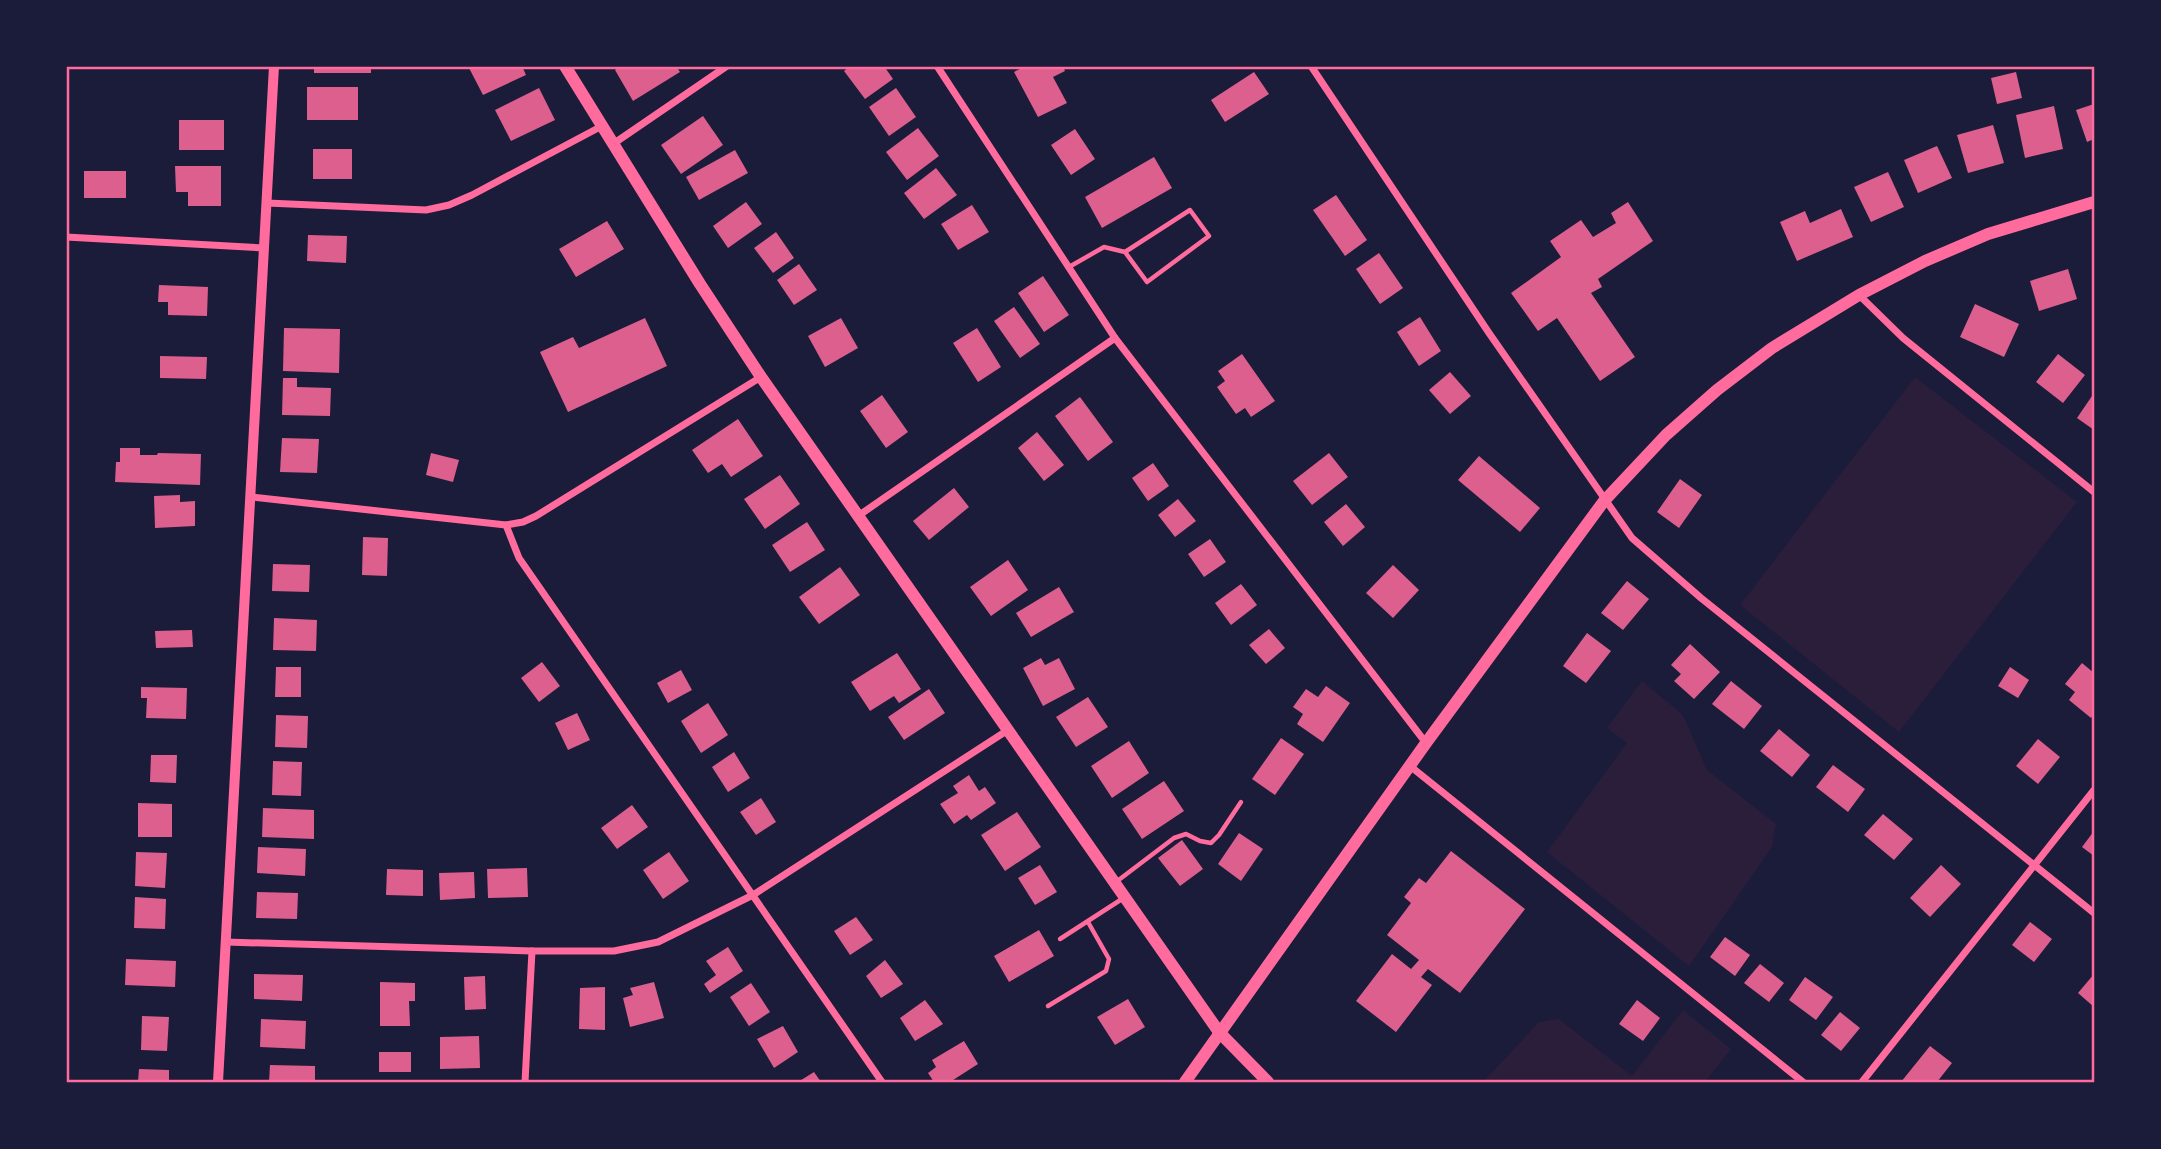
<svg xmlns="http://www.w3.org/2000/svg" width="2161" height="1149" viewBox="0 0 2161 1149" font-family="Ubuntu,sans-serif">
<rect width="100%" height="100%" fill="#1b1b3a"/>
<g fill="#2a1e3b">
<path d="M1915,377L2077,502L1899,732L1740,605Z"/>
<path d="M1642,681L1683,715L1707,770L1776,824L1772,847L1689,966L1547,852L1627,743L1607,728Z"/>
<path d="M1683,1010L1731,1049L1705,1082H1483L1539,1022L1559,1019L1632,1076Z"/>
</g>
<g fill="#dd5f8e">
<rect x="314" y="66" width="57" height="7"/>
<path d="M468,66H522L526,75L483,95Z"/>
<path d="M621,66H676L680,72L633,101L615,70Z"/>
<path d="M850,66H884L893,79L865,99L844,71Z"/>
<path d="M1025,66H1063L1065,71L1053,77L1067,103L1038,117L1014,72Z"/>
<path d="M1254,72L1269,94L1225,122L1211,100Z"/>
<path d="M2016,72L2022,98L1997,104L1991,78Z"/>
<rect x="307" y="87" width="51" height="33"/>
<path d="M539,88L555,120L511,141L495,110Z"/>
<path d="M896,88L916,117L889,136L869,107Z"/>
<path d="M2094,104V139L2087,142L2076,110Z"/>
<path d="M2054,106L2063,149L2025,158L2016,115Z"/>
<path d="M703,116L723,145L681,174L661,145Z"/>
<rect x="179" y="120" width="45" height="30"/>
<path d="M1993,125L2004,163L1968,173L1957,135Z"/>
<path d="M918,128L939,156L907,180L886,152Z"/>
<path d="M1075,129L1095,159L1071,175L1051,145Z"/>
<path d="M1937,146L1952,178L1918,193L1904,160Z"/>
<rect x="313" y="149" width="39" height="30"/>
<path d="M735,150L748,173L699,200L686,177Z"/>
<path d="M1154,157L1172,188L1102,228L1085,197Z"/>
<path d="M175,166H221V206H188V192H176Z"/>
<path d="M936,168L957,195L924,219L904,193Z"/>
<rect x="84" y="171" width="42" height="27"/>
<path d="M1888,172L1904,207L1871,222L1854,187Z"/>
<path d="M1336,195L1367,240L1345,256L1313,210Z"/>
<path d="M746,202L762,224L728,248L713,226Z"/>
<path d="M1628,202L1653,241L1598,279L1602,287L1591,293L1635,357L1600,381L1557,318L1538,331L1511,293L1561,257L1550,241L1581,220L1593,237L1616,223L1611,213Z"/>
<path d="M972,205L989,232L958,250L941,224Z"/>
<path d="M1841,209L1853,237L1797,261L1780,222L1805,211L1810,223Z"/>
<path d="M607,221L624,249L576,277L559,249Z"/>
<path d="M776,232L794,258L773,273L754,248Z"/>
<path d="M308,235L347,236L346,263L307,261Z"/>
<path d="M1379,253L1403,288L1380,304L1356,269Z"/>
<path d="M799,264L817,290L794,305L777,280Z"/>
<path d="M2068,269L2077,299L2039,311L2030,281Z"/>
<path d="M1043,276L1069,315L1044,332L1018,293Z"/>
<path d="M159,285L208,287L207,316L168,315V302H158Z"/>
<path d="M1975,304L2019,324L2004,357L1960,337Z"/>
<path d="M1014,307L1040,344L1020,358L994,321Z"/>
<path d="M1420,317L1441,351L1419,366L1397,332Z"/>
<path d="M645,318L667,366L568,412L540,352L573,337L579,348Z"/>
<path d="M841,318L858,348L825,367L808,336Z"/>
<path d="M284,328L340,329L339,373L283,371Z"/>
<path d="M977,328L1001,367L978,382L953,343Z"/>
<path d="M1242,354L1275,401L1251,417L1245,408L1236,414L1217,387L1225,381L1218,371Z"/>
<path d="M2058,354L2085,375L2063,403L2036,382Z"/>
<path d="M160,356L207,357L206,379L160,378Z"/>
<path d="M1450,372L1471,396L1450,414L1429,390Z"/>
<path d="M283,378H297V387L331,388L330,416L282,415Z"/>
<path d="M2094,393V430L2077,418Z"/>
<path d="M882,395L908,432L886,448L860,411Z"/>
<path d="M1080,397L1113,442L1088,461L1055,416Z"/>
<path d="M738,419L763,456L731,477L722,464L708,473L692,450Z"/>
<path d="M1037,432L1064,465L1044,481L1018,448Z"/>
<path d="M282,438L319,439L317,473L280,472Z"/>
<path d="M120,448H140V455H157L158,453L201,454L200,485L115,482L116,462H120Z"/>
<path d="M431,453L459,460L453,482L426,475Z"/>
<path d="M1329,453L1348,477L1312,505L1293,481Z"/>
<path d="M1479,456L1540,508L1520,532L1458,480Z"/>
<path d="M1153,463L1169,486L1148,501L1132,478Z"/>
<path d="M780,475L800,504L765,529L744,499Z"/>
<path d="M1680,479L1702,495L1679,528L1657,512Z"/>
<path d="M954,488L969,507L929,540L913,521Z"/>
<path d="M180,495V502L195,501V526L155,528L154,496Z"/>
<path d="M1178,499L1196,521L1175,537L1158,515Z"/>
<path d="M1346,504L1365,527L1343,546L1324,522Z"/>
<path d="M807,522L825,550L790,572L772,545Z"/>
<path d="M363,537L388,538L387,576L362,575Z"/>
<path d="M1210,539L1226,562L1204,577L1188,554Z"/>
<path d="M1008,560L1028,590L991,616L970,587Z"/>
<path d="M273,564L310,565L309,592L272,591Z"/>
<path d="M1393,565L1419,590L1393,618L1366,593Z"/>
<path d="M840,567L860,595L819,624L799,597Z"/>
<path d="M1627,581L1649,599L1623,630L1601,613Z"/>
<path d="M1241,584L1257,605L1231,625L1215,603Z"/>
<path d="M1059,587L1074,612L1031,637L1016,613Z"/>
<path d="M274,618L317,620L316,651L273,650Z"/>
<path d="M1269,629L1285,648L1266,664L1249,645Z"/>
<path d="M192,630L193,647L156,648L155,631Z"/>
<path d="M1587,633L1611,651L1586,683L1563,666Z"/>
<path d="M1690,644L1720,672L1694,699L1674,681L1681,674L1671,665Z"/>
<path d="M897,653L921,689L899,703L894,696L870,711L851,682Z"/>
<path d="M1041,658L1045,665L1059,658L1075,689L1043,706L1023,668Z"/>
<path d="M542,662L560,686L539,702L521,678Z"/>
<path d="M2082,663L2094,673V714L2091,718L2069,700L2075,692L2065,684Z"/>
<path d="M276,667H301V697H275Z"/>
<path d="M2010,667L2029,680L2018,698L1998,686Z"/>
<path d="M681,670L692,690L668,703L657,683Z"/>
<path d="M1731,681L1762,706L1744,729L1712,704Z"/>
<path d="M1326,686L1350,703L1323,742L1297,724L1303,714L1293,707L1306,689L1318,697Z"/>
<path d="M141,687L187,688L186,719L146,718L147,698H141Z"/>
<path d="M929,689L945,713L904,740L888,717Z"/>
<path d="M1088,697L1108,727L1076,747L1056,717Z"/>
<path d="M708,703L728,735L701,753L681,721Z"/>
<path d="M577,713L590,740L568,750L555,723Z"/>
<path d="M276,715L308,716L307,748L275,747Z"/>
<path d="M1779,729L1810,755L1792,777L1760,751Z"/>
<path d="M1281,738L1304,754L1275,795L1252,779Z"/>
<path d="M2038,739L2060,757L2038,784L2016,766Z"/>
<path d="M1129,741L1149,773L1112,798L1091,766Z"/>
<path d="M734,752L750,778L728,792L712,767Z"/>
<path d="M151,755H177L176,783L150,782Z"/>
<path d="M273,761L302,762L301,796L272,795Z"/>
<path d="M1833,765L1865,789L1848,812L1816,787Z"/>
<path d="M969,775L979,791L985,787L996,803L971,820L967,815L954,824L940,804L958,793L953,786Z"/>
<path d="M1164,781L1184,811L1142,839L1122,809Z"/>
<path d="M761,798L776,822L756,835L740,812Z"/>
<path d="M138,803L172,804V837H138Z"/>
<path d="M632,805L648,827L617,849L601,828Z"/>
<path d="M263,808L314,810V839L262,837Z"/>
<path d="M1017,812L1041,847L1005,871L981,835Z"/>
<path d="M1883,814L1913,839L1894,860L1864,835Z"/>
<path d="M2094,831V856L2082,847Z"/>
<path d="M1239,833L1263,849L1241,881L1218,864Z"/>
<path d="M1182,840L1203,869L1180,886L1158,858Z"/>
<path d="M258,847L306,849L305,876L257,873Z"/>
<path d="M1451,851L1525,909L1460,993L1428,969L1421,977L1432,985L1396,1032L1356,1001L1392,954L1411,969L1419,960L1387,935L1411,903L1404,897L1419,878L1426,883Z"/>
<path d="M136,852L167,853L165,888L135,886Z"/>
<path d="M669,852L689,881L663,899L643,870Z"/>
<path d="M1040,865L1057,892L1035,905L1018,878Z"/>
<path d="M1941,865L1961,884L1930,917L1910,898Z"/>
<path d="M527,868L528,897L488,898L487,869Z"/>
<path d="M387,869L423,870V896L386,895Z"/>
<path d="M474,872L475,898L440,900L439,873Z"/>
<path d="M257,892L298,893L297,919L256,918Z"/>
<path d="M135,897L166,899L165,929L134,928Z"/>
<path d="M856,917L873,940L850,955L834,931Z"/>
<path d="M2030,922L2052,939L2034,962L2012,945Z"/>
<path d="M1039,930L1054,956L1009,982L994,956Z"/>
<path d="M1725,937L1750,955L1735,976L1710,957Z"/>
<path d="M728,947L743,971L710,993L704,984L716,975L706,961Z"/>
<path d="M126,959L176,961L175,987L125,985Z"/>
<path d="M885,960L903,984L881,998L866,976Z"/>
<path d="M1760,964L1784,983L1769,1002L1744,983Z"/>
<path d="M254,974L303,975L302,1001L254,999Z"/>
<path d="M2094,974V1007L2078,993Z"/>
<path d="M485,976L486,1009L465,1010L464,977Z"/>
<path d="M1805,977L1833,997L1816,1020L1789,1000Z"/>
<path d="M380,982L415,983V1001H409L410,1026H380Z"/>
<path d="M654,982L664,1018L630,1027L623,998L633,995L630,988Z"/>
<path d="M751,983L770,1012L749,1026L730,997Z"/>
<path d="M605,987V1030L579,1029L580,988Z"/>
<path d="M1128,999L1145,1027L1115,1045L1097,1017Z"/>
<path d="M925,1000L943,1024L915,1041L900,1018Z"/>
<path d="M1637,1000L1660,1018L1643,1041L1619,1024Z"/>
<path d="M1840,1012L1860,1028L1841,1051L1821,1035Z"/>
<path d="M142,1016L169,1017L167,1051L141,1050Z"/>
<path d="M261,1019L306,1021L305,1049L260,1047Z"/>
<path d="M783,1026L798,1052L774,1068L757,1039Z"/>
<path d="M479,1036L480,1068L440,1069V1037Z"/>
<path d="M964,1041L978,1064L950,1082H934L928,1073L936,1067L932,1060Z"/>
<path d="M1930,1046L1952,1063L1937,1082H1901Z"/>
<rect x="379" y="1052" width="32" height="20"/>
<path d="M270,1065L315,1066V1082H269Z"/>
<path d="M139,1069L169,1070V1082H138Z"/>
<path d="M814,1072L821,1082H798Z"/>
</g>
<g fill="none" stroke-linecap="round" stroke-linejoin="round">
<g stroke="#ff6b9d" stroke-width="4.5">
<path d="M1069,267L1104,247L1125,252L1147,282L1209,236L1190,210L1125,252"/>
<path d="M1116,882L1174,838L1186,834L1200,841L1211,843L1219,835L1241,802"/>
<path d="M1060,939L1122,899"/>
<path d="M1048,1006L1106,971L1109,959L1088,922"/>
</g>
<g stroke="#ff6b9d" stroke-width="7">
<path d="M937,66L1115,338L1426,743"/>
<path d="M1311,66L1489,333L1632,538L1701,598L2094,913"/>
<path d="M613,144L727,66"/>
<path d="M267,203L426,210L449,205L472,195L602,126"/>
<path d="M66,237L264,248"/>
<path d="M1859,295L1903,338L2094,492"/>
<path d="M251,497L506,525L523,522L536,516L761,377"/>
<path d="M858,516L1115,338"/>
<path d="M506,525L519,558L882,1082"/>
<path d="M1410,766L1803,1082"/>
<path d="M226,942L532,951H614L658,942L753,895L1008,730"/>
<path d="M525,1082L532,951"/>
<path d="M1862,1082L2094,790"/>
</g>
<path stroke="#ff6b9d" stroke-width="10" d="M218,1082L274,66"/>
<g stroke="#ff6b9d" stroke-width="12">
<path d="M565,66L700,284L761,377L1219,1032L1268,1082"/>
<path d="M1185,1082L1426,743L1604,501L1666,435L1717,390L1772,348L1859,295L1925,261L1988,234L2094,202"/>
</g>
</g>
<rect width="2161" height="1149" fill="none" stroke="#1b1b3a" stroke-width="136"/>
<rect x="68" y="68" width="2025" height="1013" fill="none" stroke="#ff6b9d" stroke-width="2.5"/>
</svg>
